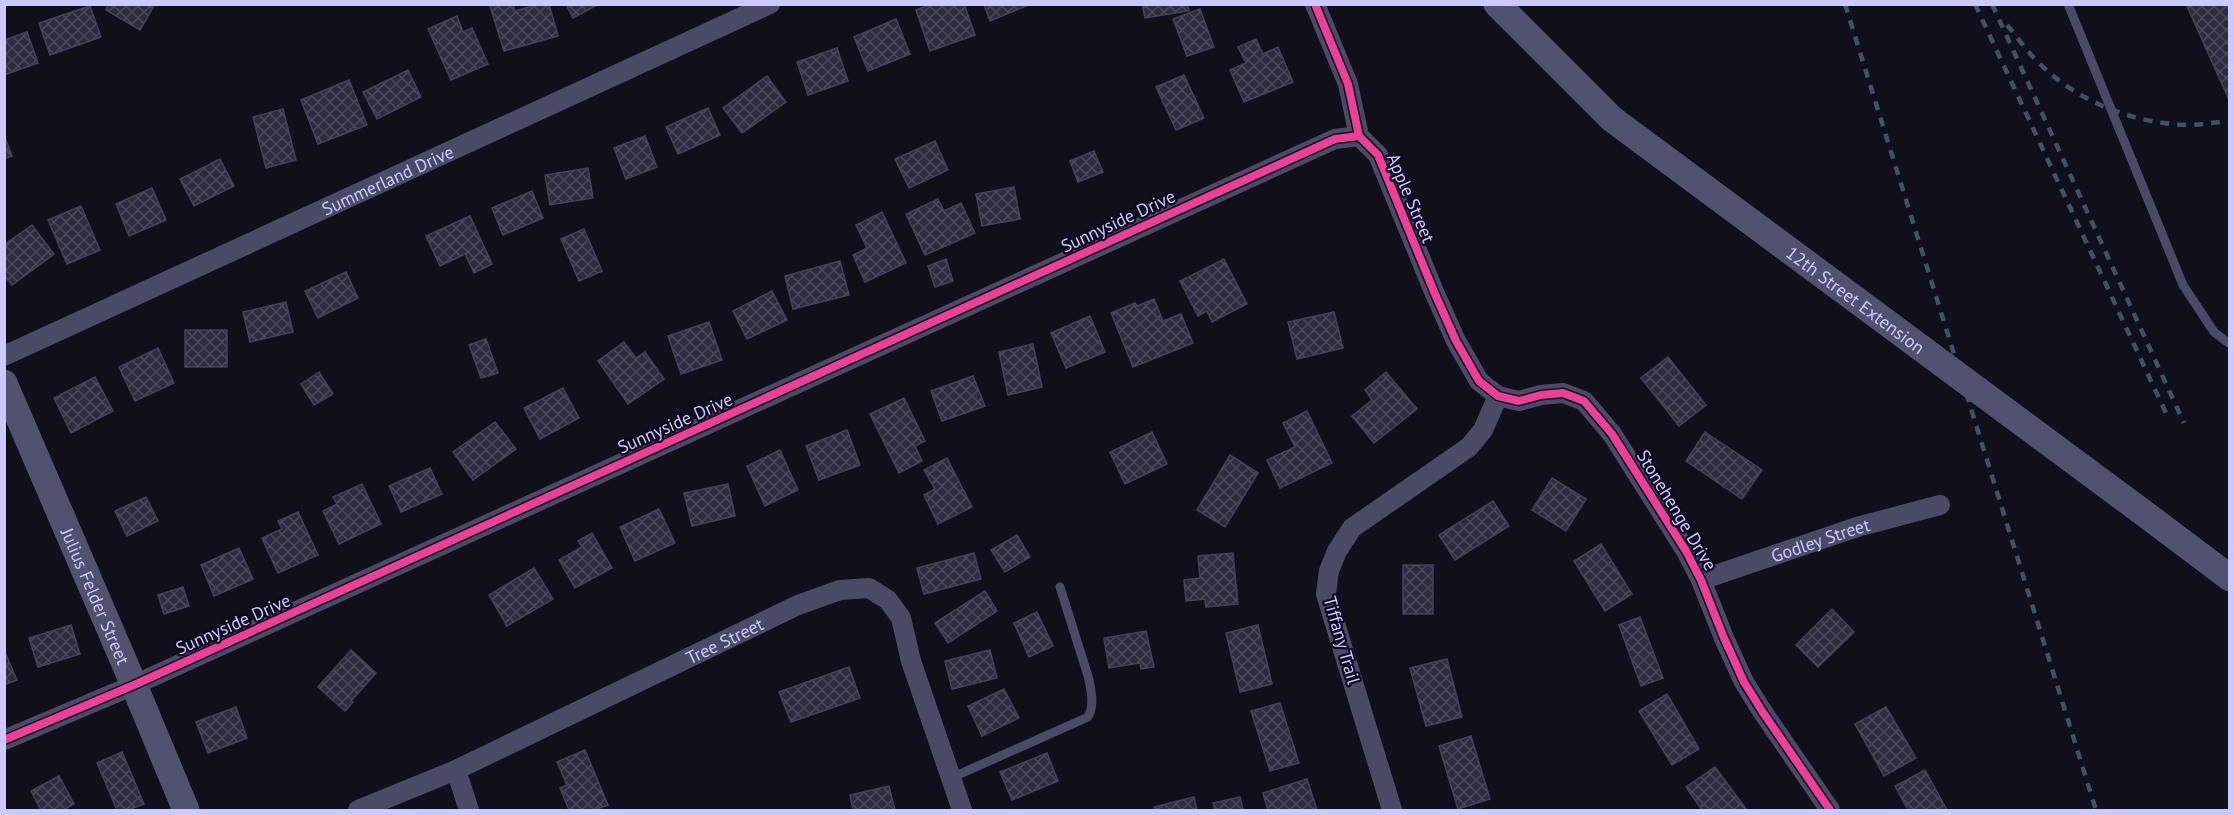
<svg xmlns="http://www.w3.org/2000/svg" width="2234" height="815" viewBox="0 0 2234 815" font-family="'PT Sans',sans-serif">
<defs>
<pattern id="building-cross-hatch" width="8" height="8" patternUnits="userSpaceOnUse" patternTransform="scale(1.5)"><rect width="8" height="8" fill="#2f2b3e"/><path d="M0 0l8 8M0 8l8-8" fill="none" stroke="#4c485b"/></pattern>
</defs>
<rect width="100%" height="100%" fill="#110f1a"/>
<g fill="url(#building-cross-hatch)" stroke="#444059" stroke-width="1.5">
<path d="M109,4H155L140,30L106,10Z"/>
<path d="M494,4H513L515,11L539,4H549L558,36L504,51L490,6Z"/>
<path d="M566,4H599L573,18Z"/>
<path d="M932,4H964L975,35L930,51L916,10Z"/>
<path d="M984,4H1031L990,21Z"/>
<path d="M1142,4H1187L1189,11L1145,18Z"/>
<path d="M2186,4H2230V102Z"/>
<path d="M90,6L101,37L50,55L39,23Z"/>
<path d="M1200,9L1214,47L1187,56L1173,19Z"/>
<path d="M457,16L463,32L472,28L488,64L451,80L428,29Z"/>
<path d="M896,19L910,54L868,71L854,37Z"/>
<path d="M27,32L38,63L4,75V40Z"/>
<path d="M1256,39L1263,54L1278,47L1293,82L1244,102L1230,70L1246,63L1238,47Z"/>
<path d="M837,48L848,81L808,95L797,62Z"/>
<path d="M408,70L421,97L377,119L363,92Z"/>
<path d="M1184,75L1204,118L1176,130L1156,87Z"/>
<path d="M767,76L786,102L742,133L723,108Z"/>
<path d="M349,80L367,125L318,144L301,100Z"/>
<path d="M708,108L720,135L678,154L666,127Z"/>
<path d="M283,109L296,160L266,168L253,117Z"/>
<path d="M4,135L12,156L4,159Z"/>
<path d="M645,136L657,167L626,179L614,148Z"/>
<path d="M935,141L948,170L909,188L895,159Z"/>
<path d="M1094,151L1103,172L1078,182L1070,161Z"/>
<path d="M220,159L234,186L194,206L180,179Z"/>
<path d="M588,168L593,198L550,205L545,175Z"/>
<path d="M1014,187L1020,219L982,226L976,194Z"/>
<path d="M152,188L166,220L129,236L116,204Z"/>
<path d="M532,191L543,218L503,235L492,208Z"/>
<path d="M938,199L944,211L961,203L975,233L925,255L906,214Z"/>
<path d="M81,206L100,250L67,264L48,220Z"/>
<path d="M882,212L906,263L865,282L853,255L867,248L856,225Z"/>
<path d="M470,216L492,264L474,273L465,254L440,266L426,236Z"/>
<path d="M32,225L54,254L12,285L4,275V245Z"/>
<path d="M584,229L602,271L579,281L561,239Z"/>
<path d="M946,259L953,281L935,287L928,266Z"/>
<path d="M1224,259L1247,304L1212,322L1207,311L1198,316L1180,281Z"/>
<path d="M840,261L849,295L793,309L785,276Z"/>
<path d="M346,272L358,298L318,318L305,291Z"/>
<path d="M772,291L787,320L747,339L733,311Z"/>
<path d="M1154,299L1163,321L1181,314L1193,343L1133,367L1111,313L1135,303L1137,306Z"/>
<path d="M286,302L293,332L250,342L243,312Z"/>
<path d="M1334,312L1343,348L1297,359L1288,322Z"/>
<path d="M1090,316L1105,352L1066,368L1051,333Z"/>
<path d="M709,322L722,360L681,374L668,336Z"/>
<rect x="185" y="330" width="42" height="37"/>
<path d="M486,339L498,373L481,378L469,345Z"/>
<path d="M624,342L636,358L645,352L664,379L628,404L598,361Z"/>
<path d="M1033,344L1042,387L1008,395L999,352Z"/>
<path d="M158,348L174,383L135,401L119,367Z"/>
<path d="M1668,357L1706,405L1679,426L1641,378Z"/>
<path d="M319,372L333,394L314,405L301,384Z"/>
<path d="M1386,372L1417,409L1374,443L1352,416L1372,400L1365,390Z"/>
<path d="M973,376L985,406L942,421L931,391Z"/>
<path d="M95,377L113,411L71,433L54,398Z"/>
<path d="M563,388L579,418L540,439L524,408Z"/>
<path d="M904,398L925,441L915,446L922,461L899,473L870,414Z"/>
<path d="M1307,411L1332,463L1280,488L1267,460L1295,447L1283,423Z"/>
<path d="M495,422L516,449L473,480L453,452Z"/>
<path d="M847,430L860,465L819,480L806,446Z"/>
<path d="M1152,432L1167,464L1125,484L1110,452Z"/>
<path d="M1705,432L1762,470L1742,499L1686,461Z"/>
<path d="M780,450L798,490L765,506L747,466Z"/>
<path d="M1230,455L1258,473L1225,527L1197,510Z"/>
<path d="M947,458L972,507L938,524L924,495L935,489L924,470Z"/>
<path d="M430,468L442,494L401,512L389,486Z"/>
<path d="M1552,478L1586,499L1566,531L1532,510Z"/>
<path d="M362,484L381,524L339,544L323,511L337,504L333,497Z"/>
<path d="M728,484L735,516L692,526L684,493Z"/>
<path d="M146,497L158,521L127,536L115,511Z"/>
<path d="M1493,501L1509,526L1455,560L1439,535Z"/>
<path d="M659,509L675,543L635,561L620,527Z"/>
<path d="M298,512L318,555L278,573L262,538L282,529L278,521Z"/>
<path d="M592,533L612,568L575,588L559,560L582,547L578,541Z"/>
<path d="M1017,535L1030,557L1005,572L991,550Z"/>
<path d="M1601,544L1632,594L1605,611L1574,561Z"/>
<path d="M239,548L253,579L214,596L201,565Z"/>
<path d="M974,553L981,579L924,594L917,568Z"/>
<path d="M1233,553L1238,604L1206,607L1205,599L1186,601L1184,580L1200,578L1198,556Z"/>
<rect x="1403" y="565" width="30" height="49"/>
<path d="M534,568L553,599L507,626L489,595Z"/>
<path d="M183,587L189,606L164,614L158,595Z"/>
<path d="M985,591L997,611L948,643L935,623Z"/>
<path d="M1832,609L1854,632L1818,667L1796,645Z"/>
<path d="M1037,612L1053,646L1029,657L1014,623Z"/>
<path d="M1640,617L1663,678L1641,686L1619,625Z"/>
<path d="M71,625L80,654L38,667L29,638Z"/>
<path d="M1258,625L1272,684L1240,692L1226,633Z"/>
<path d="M1146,631L1154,667L1141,669L1140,663L1109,668L1104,638Z"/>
<path d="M4,650L17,680L4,685Z"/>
<path d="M351,650L376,673L351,701L353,702L345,711L318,687Z"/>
<path d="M990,650L997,678L952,689L945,661Z"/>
<path d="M1447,659L1462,717L1426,726L1410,668Z"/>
<path d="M849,667L860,698L791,722L779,692Z"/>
<path d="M1004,689L1019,718L982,736L968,706Z"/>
<path d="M1667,694L1699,749L1672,765L1639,711Z"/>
<path d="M1280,703L1299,763L1270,771L1251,711Z"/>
<path d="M236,707L247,738L208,753L196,722Z"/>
<path d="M1886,707L1916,758L1884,776L1855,724Z"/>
<path d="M1471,736L1490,799L1458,809L1439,746Z"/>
<path d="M585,750L608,805L594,810H569L560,788L567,785L557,762Z"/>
<path d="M122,752L144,804L128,810H117L97,763Z"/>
<path d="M1047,753L1058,781L1012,800L1000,772Z"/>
<path d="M1715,767L1747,810H1702L1686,787Z"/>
<path d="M1925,770L1947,810H1908L1895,786Z"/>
<path d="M59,776L74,804L63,810H41L31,791Z"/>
<path d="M1307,779L1317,810H1268L1263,793Z"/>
<path d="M889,786L895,810H853L850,795Z"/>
<path d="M1194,797L1197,810H1155L1154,807Z"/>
<path d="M1240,797L1243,810H1215L1213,803Z"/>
</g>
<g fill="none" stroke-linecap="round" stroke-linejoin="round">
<g stroke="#4b4965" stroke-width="9">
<path d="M2068,4L2183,285L2214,332L2230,344"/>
<path d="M951,778L1088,717C1095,705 1091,689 1088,676L1060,587"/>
</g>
<g stroke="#4b4965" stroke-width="20">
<path d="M1315,4L1348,84L1359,136L1378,155L1435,294L1456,341L1479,381L1498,396L1519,401L1541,395L1563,393L1584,401L1612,434L1686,551L1701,580L1724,638L1744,682L1762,711L1830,810"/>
<path id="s1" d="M4,356L770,4"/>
<path id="s2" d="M1701,580L1857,527L1940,505"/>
<path d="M4,740L134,685L1335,139L1359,136"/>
<path d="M456,770L469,810"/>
<path id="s3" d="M358,810L456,770L798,605L840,590L869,588L888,600L901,618L911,661L962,810"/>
<path d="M1392,810L1326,594L1329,571L1337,551L1352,528L1469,447L1483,430L1498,396"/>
</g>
<g stroke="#52506f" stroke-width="27">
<path id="s4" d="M4,383L134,685L186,810"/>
<path d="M2141,511L2230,578"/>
</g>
<g stroke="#3d5265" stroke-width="4.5" stroke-dasharray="9 8" stroke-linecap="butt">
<path d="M1845,4L2096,810"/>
<path d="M1975,4L2166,413"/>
<path d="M1992,4L2184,423"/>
<path d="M2007,25C2018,38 2028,53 2040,64C2079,103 2138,125 2192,125C2205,124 2217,122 2230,121"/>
</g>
<path stroke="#52506f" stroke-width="27" id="s5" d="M1497,4L1612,119L2141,511"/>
<g stroke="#0e0a1f" stroke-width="11">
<g id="cycleway">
<path d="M1315,4L1348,84L1359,136L1378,155L1435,294L1456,341L1479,381L1498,396L1519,401L1541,395L1563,393L1584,401L1612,434L1686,551L1701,580L1724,638L1744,682L1762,711L1830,810"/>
<path d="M4,740L134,685L1335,139L1359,136"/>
</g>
</g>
<use href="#cycleway" stroke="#ea4096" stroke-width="8"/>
</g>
<g text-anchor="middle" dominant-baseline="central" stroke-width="4.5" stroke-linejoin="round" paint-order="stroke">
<g font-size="18" fill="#cfc8ff" stroke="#0e0a1f">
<text stroke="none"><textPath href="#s1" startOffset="422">Summerland Drive</textPath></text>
<text transform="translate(1411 198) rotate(67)">Apple Street</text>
<text transform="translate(1118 221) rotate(-25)">Sunnyside Drive</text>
<text stroke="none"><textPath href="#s5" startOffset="466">12th Street Extension</textPath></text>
<text transform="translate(675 423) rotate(-24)">Sunnyside Drive</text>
<text transform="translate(1677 510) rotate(59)">Stonehenge Drive</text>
<text stroke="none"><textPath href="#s2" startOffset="126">Godley Street</textPath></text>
<text stroke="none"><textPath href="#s4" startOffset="232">Julius Felder Street</textPath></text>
<text transform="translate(233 624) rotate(-24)">Sunnyside Drive</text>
<text transform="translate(1342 640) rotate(74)">Tiffany Trail</text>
<text stroke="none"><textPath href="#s3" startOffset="404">Tree Street</textPath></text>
</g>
</g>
<rect width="2234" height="815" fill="none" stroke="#cfc8ff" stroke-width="12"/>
</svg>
